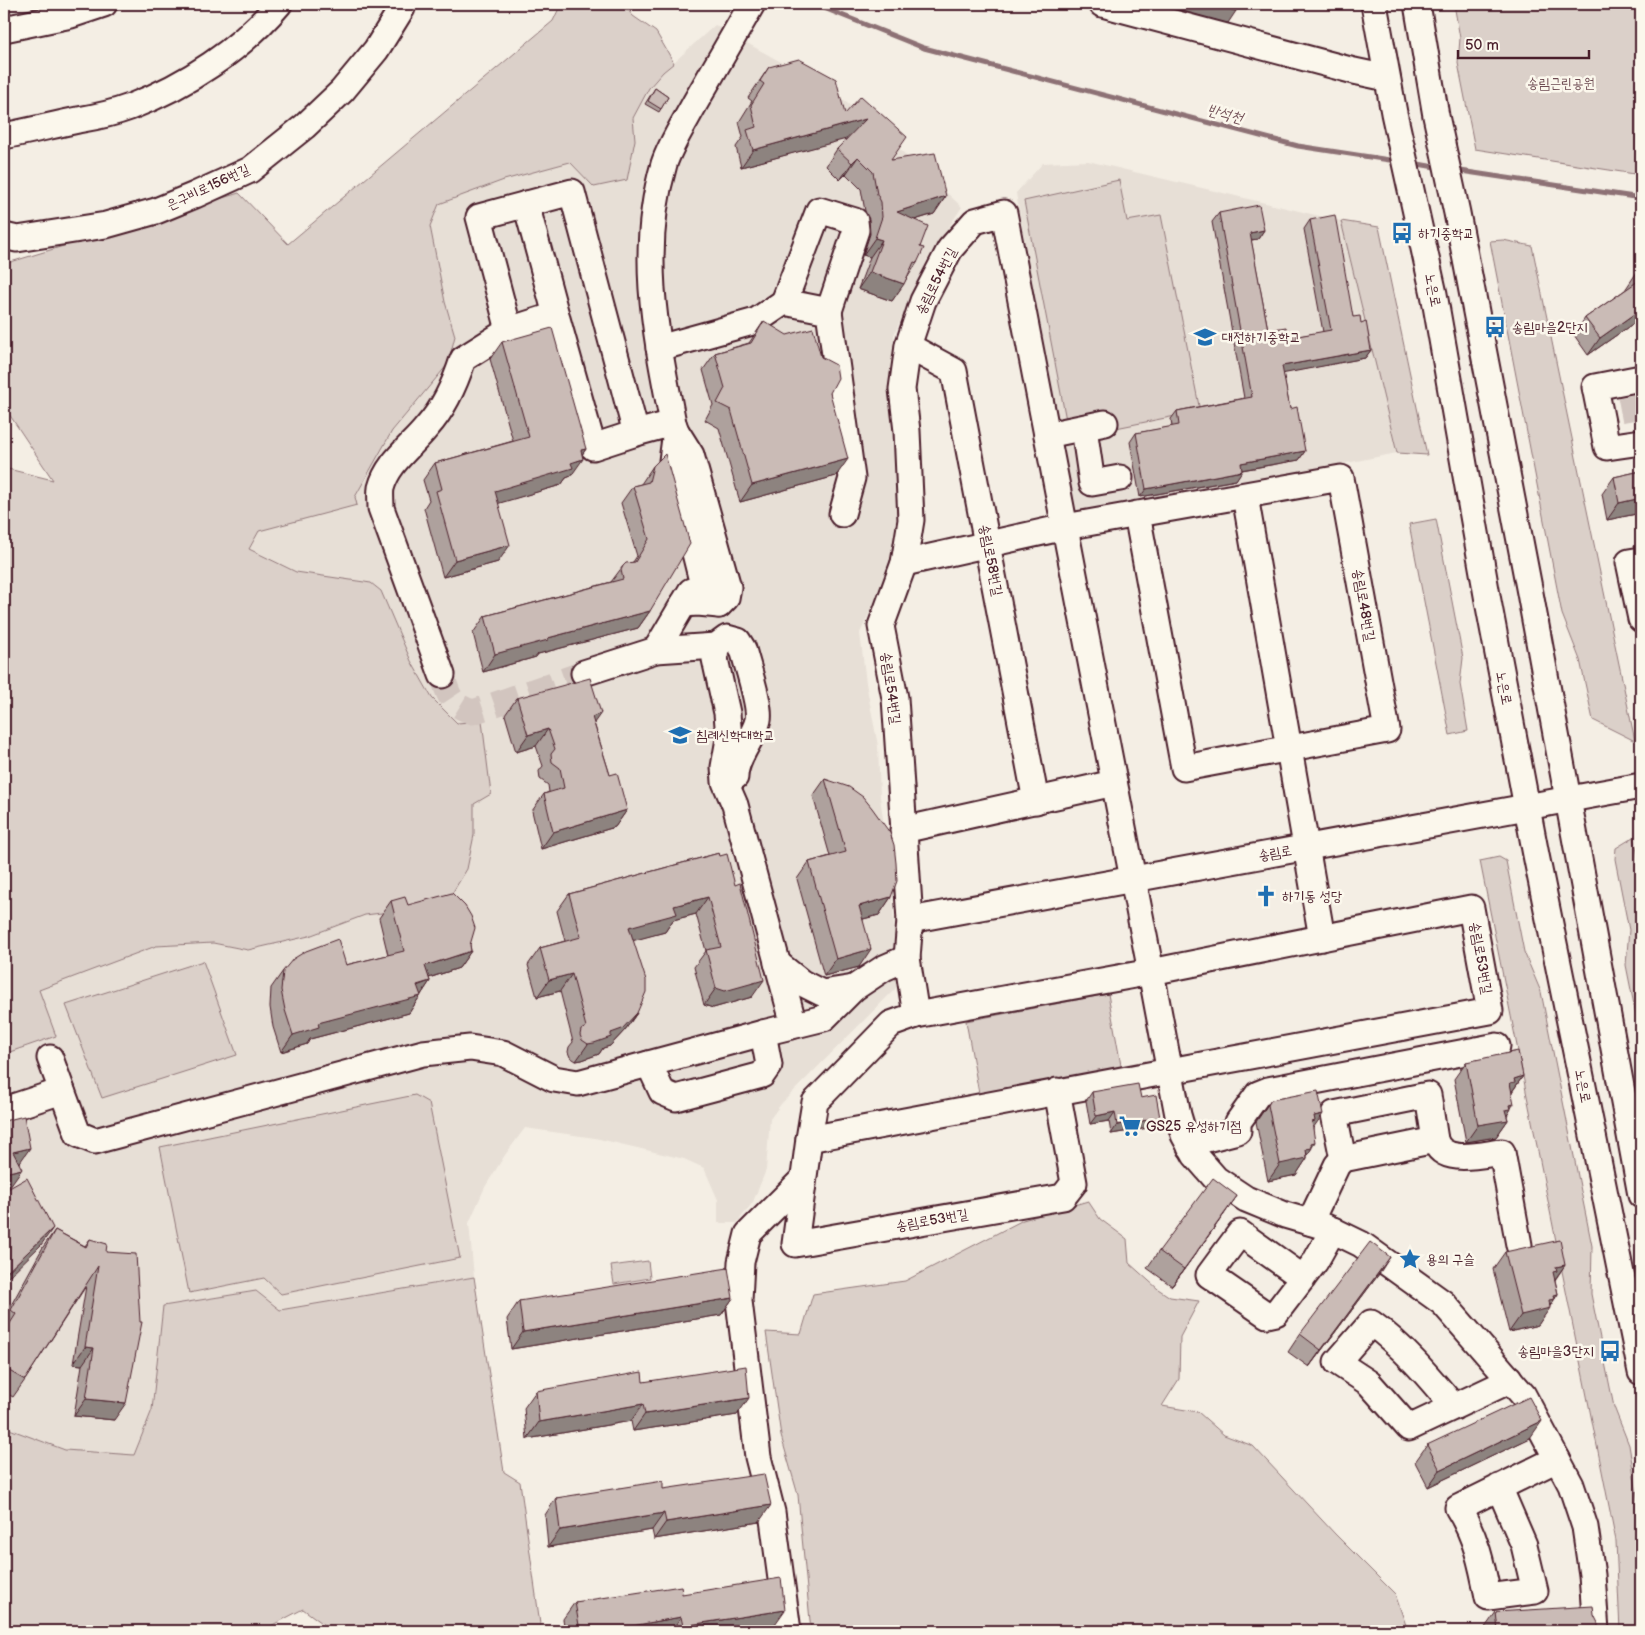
<svg xmlns="http://www.w3.org/2000/svg" width="1645" height="1635" viewBox="0 0 1645 1635" font-family="'Balsamiq Sans','Poor Story',sans-serif">
<rect width="100%" height="100%" fill="#f4eee4"/>
<filter id="ink" filterUnits="userSpaceOnUse"><feTurbulence type="fractalNoise" baseFrequency=".02" numOctaves="2"/><feDisplacementMap in="SourceGraphic" scale="10" xChannelSelector="R" yChannelSelector="G"/><feConvolveMatrix kernelMatrix="1 2 1 2 8 2 1 2 1" color-interpolation-filters="sRGB"/></filter>
<g filter="url(#ink)">
<g fill="#e7dfd6">
<path d="M715,25L829,89L866,118L962,207L927,260L894,335L893,385L899,532L887,575L860,633L866,683L878,746L880,797L892,884L897,987L781,1104L770,1119L766,1170L753,1202L737,1223H718V1200L704,1168L684,1159L595,1138L525,1128L505,1155L485,1187L469,1223L474,1277L280,1310L256,1291L163,1306L152,1410L134,1455L65,1450L4,1427V1054L56,1036L38,990L156,946L213,943L248,950L309,936L365,915L398,911L474,835V804L457,723L432,698L411,661L381,591L371,583L296,572L249,549L258,531L356,505L355,497L392,431L448,364L455,336L445,302L430,226L439,204L504,180L570,162L594,187L635,140L633,118L649,88L663,72Z"/>
<path d="M1088,161L1341,221L1397,453L1077,516L1071,511L1016,193L1043,163Z"/>
</g>
<g fill="#dbd0c9" stroke="#92787a">
<path d="M561,4H623L633,16L656,32L674,63L663,72L649,88L633,118L635,140L627,180L594,187L570,162L504,180L439,204L430,226L445,302L455,336L448,364L392,431L355,497L357,505L259,531L249,549L296,572L371,583L381,591L411,661L432,698L457,723L482,721L491,794L474,804V835L467,869L448,900L398,911L365,915L309,936L248,950L213,943L156,946L39,990L56,1036L4,1054V468L53,480L7,411L4,408V264L239,193L288,244L553,21Z"/>
<path d="M1454,4H1641V175L1475,149L1458,63L1460,38Z"/>
<path d="M1119,180L1127,221L1161,215L1200,411L1111,429L1066,420L1024,201Z"/>
<path d="M1341,221L1379,227L1427,455L1397,453Z"/>
<path d="M1503,240L1532,246L1635,741L1593,720L1580,660L1562,614L1490,241Z"/>
<path d="M1436,519L1463,658L1460,684L1468,731L1450,735L1409,524Z"/>
<path d="M1634,837L1641,870V1040L1626,965L1629,930L1615,859L1616,848Z"/>
<path d="M1499,857L1506,861L1524,952L1541,992L1592,1246L1591,1294L1614,1407L1629,1445L1641,1519V1631H1620L1616,1541L1480,861Z"/>
<path d="M203,961L237,1055L102,1098L66,1005Z"/>
<path d="M1108,994L1122,1071L980,1099L966,1021Z"/>
<path d="M415,1095L429,1103L460,1258L281,1294L264,1278L189,1293L160,1147Z"/>
<path d="M1088,1201L1100,1219L1127,1239L1129,1263L1158,1289L1170,1297L1199,1301L1180,1337L1179,1379L1162,1406L1198,1412L1224,1435L1253,1446L1335,1534L1395,1594L1408,1631H811L798,1495L781,1436L766,1332L801,1334L813,1294L905,1281L1023,1220Z"/>
<path d="M648,1261L650,1278L614,1284L611,1266Z"/>
<path d="M474,1277L504,1472L520,1482L541,1631H333L303,1609L261,1631H4V1427L65,1450L134,1455L152,1410L163,1306L256,1291L280,1310Z"/>
</g>
<g fill="none" stroke-linecap="round" stroke-linejoin="round">
<g stroke="#8d7174" stroke-width="5">
<path d="M814,4L924,48L1298,146L1396,161"/>
<path d="M1412,163L1441,168"/>
<path d="M1454,170L1641,198"/>
</g>
<g stroke="#d2c5bf" stroke-width="25" stroke-dasharray="25 12" stroke-linecap="butt">
<path d="M1620,410L1641,406"/>
<path d="M442,675C449,696 450,705 473,712L584,673"/>
</g>
<g stroke="#4a1f2b" stroke-width="29">
<g id="minor">
<path d="M1102,4L1354,71L1387,78"/>
<path d="M1374,4L1394,113L1434,294L1488,601L1536,855L1641,1372"/>
<path d="M1417,4L1436,116L1457,213L1530,593L1641,1195"/>
<path d="M4,29L71,15L104,4"/>
<path d="M4,136C29,131 54,125 78,120C96,117 114,113 130,107C187,85 240,50 279,4"/>
<path d="M526,204L556,315"/>
<path d="M1004,213L1151,972L1471,908L1490,1011C1263,1054 1036,1095 809,1139L815,1102L891,1024L916,1015L907,958L910,920L895,698L881,626L904,563L911,520L907,431L902,389L908,346L923,301L950,249L975,221Z"/>
<path d="M4,236L17,239L106,225L156,211L195,195L250,170L305,126L342,91L376,50L402,8L403,4"/>
<path d="M784,302L819,210L855,221L856,230L829,311"/>
<path d="M509,330L479,217L572,192L636,433"/>
<path d="M908,346L954,371L1036,801"/>
<path d="M659,348L756,321L784,302L829,311L852,478L842,514"/>
<path d="M1641,378L1595,387L1607,447L1641,442"/>
<path d="M1084,428L1092,483L1120,478"/>
<path d="M676,431L672,461L706,597L719,605"/>
<path d="M1047,435L1105,423"/>
<path d="M1245,496L1322,938"/>
<path d="M1641,560L1629,562L1641,619"/>
<path d="M904,563L1065,527L1341,478L1387,730L1184,768L1137,514"/>
<path d="M683,604L698,603L719,605L726,598L728,587L691,455L676,431L673,423C656,335 638,253 664,164C670,145 686,120 695,103C714,70 733,37 752,4"/>
<path d="M716,646L715,659L727,713L729,739L724,767L725,782L735,805L794,1025"/>
<path d="M656,650L691,591"/>
<path d="M584,673L656,650L716,646L727,638L738,641L743,649C747,665 761,706 758,720C754,738 735,757 735,777"/>
<path d="M442,675L381,508C381,502 380,494 381,488C388,462 411,447 427,427C445,407 455,384 463,359L509,330L556,315L593,447L636,433L673,423"/>
<path d="M903,830L1114,783"/>
<path d="M910,920L1641,786"/>
<path d="M777,963L802,983L822,993L854,988"/>
<path d="M916,1015L1151,972L1178,1115L1184,1135L1195,1155L1216,1179L1246,1199L1285,1215L1326,1227L1361,1244L1443,1303L1523,1395L1571,1485L1585,1527L1592,1575L1596,1631"/>
<path d="M50,1058L78,1134L95,1141L423,1053L470,1048L503,1053L554,1079L578,1083L763,1033L824,1018L854,988L884,968L907,958"/>
<path d="M649,1064L662,1092L676,1098L762,1075L769,1065L763,1033"/>
<path d="M4,1110L62,1091"/>
<path d="M809,1139L795,1244L1063,1197L1074,1183L1057,1091"/>
<path d="M1190,1147L1203,1140L1238,1131V1122L1258,1094L1268,1090L1497,1046"/>
<path d="M1343,1159L1334,1114L1428,1095L1435,1140"/>
<path d="M1310,1222L1337,1165L1343,1159L1435,1140C1442,1166 1483,1154 1502,1152L1519,1245"/>
<path d="M1303,1278L1240,1233L1209,1275L1267,1315L1276,1313L1315,1262L1333,1230"/>
<path d="M1454,1407C1429,1377 1403,1346 1371,1323L1337,1362L1369,1383L1409,1428L1498,1386L1509,1378"/>
<path d="M1499,1487L1524,1545L1535,1591L1488,1597C1482,1565 1476,1536 1458,1508L1557,1459"/>
<path d="M788,1631L772,1512L758,1457L739,1301L741,1262L748,1234L803,1179"/>
</g>
</g>
<use href="#minor" stroke="#fbf7ec" stroke-width="25"/>
</g>
<g fill="#aea19d" stroke="#4a1f2b">
<path d="M769,67L845,114L891,160L946,196L934,214L915,220L920,247L917,263L892,301L858,289L870,257L863,255L870,234L869,219L865,211L861,189L846,174L840,180L826,166L837,149L848,138L741,167L736,147L743,137L739,122L752,101L748,98Z"/>
<path d="M655,88L668,97L659,112L645,104Z"/>
<path d="M1219,213L1264,230L1258,239L1251,240L1268,330L1287,338L1323,332L1304,229L1310,220L1353,317L1361,323L1371,350L1365,358L1283,373L1290,409L1305,451L1299,460L1242,470L1236,480L1140,497L1130,442L1136,433L1172,427L1171,419L1177,411L1244,398L1212,222Z"/>
<path d="M1641,269V318L1588,355L1574,335L1585,318L1625,290L1637,272Z"/>
<path d="M764,321L830,393L836,476L740,502L719,428L705,420L713,405L703,370L715,353L749,343Z"/>
<path d="M502,342L586,449L582,455L571,476L566,478L561,485L498,503V562L443,577L424,508L429,500L423,480L435,463L513,441L490,359Z"/>
<path d="M653,466L650,611L638,628L538,654L536,657L483,672L473,633L485,616L611,582L623,566L633,562L637,556L621,503L633,486L641,484Z"/>
<path d="M1641,471V513L1607,520L1602,494L1614,477Z"/>
<path d="M517,698L594,723L610,775L627,810L615,827L541,849L532,811L544,794L549,792L548,785L540,779L539,771L543,766L536,746L516,752L505,715Z"/>
<path d="M825,779L891,897L879,915L863,919L859,967L824,976L797,879L809,862L830,856L813,796Z"/>
<path d="M719,853L752,997L713,1008L704,1005L694,967L706,951L696,914L673,920L665,932L633,940L637,1013L625,1030L610,1046L603,1048L599,1054L582,1060L576,1061L570,1057L568,1052L569,1047L573,1042L560,991L537,997L528,965L540,948L565,941L557,911L569,894Z"/>
<path d="M391,901L408,905L470,945L471,951L459,968L429,978L430,981L409,1013L310,1039L307,1044L281,1052L273,1027L270,1007L271,988L283,971L346,965L388,955L379,918Z"/>
<path d="M1466,1062L1523,1076L1512,1092L1511,1108L1507,1116L1508,1120L1496,1137L1466,1142L1454,1079Z"/>
<path d="M1092,1092L1141,1098L1160,1118L1154,1127L1111,1134L1109,1121L1090,1124L1086,1101Z"/>
<path d="M1271,1100L1313,1128L1312,1147L1307,1156V1158L1296,1175L1268,1181L1256,1122Z"/>
<path d="M1225,1213L1172,1286L1147,1268L1159,1251Z"/>
<path d="M55,1230L85,1246L90,1239L106,1252L114,1420L74,1416L82,1365L73,1364L86,1286L25,1380L13,1397L4,1392V1318L43,1247Z"/>
<path d="M1505,1252L1565,1265L1555,1280L1558,1294L1538,1325L1509,1332L1493,1269Z"/>
<path d="M1379,1274L1309,1367L1288,1352L1300,1334Z"/>
<path d="M733,1298L721,1315L511,1349L507,1319L519,1301Z"/>
<path d="M643,1382L737,1415L633,1431L631,1421L527,1439L524,1408L536,1391Z"/>
<path d="M1530,1438L1428,1487L1415,1462L1427,1445Z"/>
<path d="M663,1489L759,1522L654,1539L652,1530L548,1547L545,1515L556,1498Z"/>
<path d="M682,1594L773,1627L747,1631H565L563,1619L575,1602Z"/>
<path d="M1496,1612L1594,1615L1598,1630L1597,1631H1484V1629Z"/>
</g>
<g fill="#8d837f" stroke="#4a1f2b">
<path d="M1157,4H1209L1236,11L1228,23Z"/>
<path d="M866,119L854,137L741,167L753,150Z"/>
<path d="M858,157L846,174L840,180L852,163Z"/>
<path d="M946,196L934,214L885,229L897,212Z"/>
<path d="M1264,230L1258,239L1244,241L1250,233Z"/>
<path d="M875,238L882,240L870,257L863,255Z"/>
<path d="M870,272L904,284L892,301L858,289Z"/>
<path d="M1641,309V318L1588,355L1600,338Z"/>
<path d="M1371,350L1365,358L1276,375L1282,366Z"/>
<path d="M586,449L577,461L583,459L571,476L566,478L561,485L483,508L495,491L581,450Z"/>
<path d="M1305,451L1299,460L1235,471L1241,463Z"/>
<path d="M848,459L836,476L740,502L752,485Z"/>
<path d="M1242,471L1236,480L1140,497L1146,489Z"/>
<path d="M1641,498V513L1607,520L1619,503Z"/>
<path d="M510,545L498,562L443,577L455,560Z"/>
<path d="M650,611L638,628L538,654L536,657L483,672L495,654L548,638Z"/>
<path d="M601,713L589,730L592,717Z"/>
<path d="M548,729L536,746L516,752L528,735Z"/>
<path d="M627,810L615,827L541,849L553,832Z"/>
<path d="M708,897L696,914L673,920L665,932L617,945L629,927L674,906Z"/>
<path d="M891,897L879,915L847,923L859,906Z"/>
<path d="M871,949L859,967L824,976L836,959Z"/>
<path d="M471,951L459,968L413,983L425,966Z"/>
<path d="M572,974L560,991L537,997L549,980Z"/>
<path d="M764,980L752,997L713,1008L704,1005L716,988Z"/>
<path d="M430,981L409,1013L310,1039L307,1044L281,1052L293,1035L318,1023Z"/>
<path d="M637,1013L625,1030L610,1046L603,1048L599,1054L582,1060L576,1061L588,1044L611,1033Z"/>
<path d="M1523,1076L1511,1093L1498,1100L1514,1079Z"/>
<path d="M1514,1104L1510,1109H1511L1504,1120H1508L1496,1137L1466,1142L1478,1125L1505,1110L1510,1105Z"/>
<path d="M1115,1112L1109,1121L1090,1124L1096,1116Z"/>
<path d="M1323,1114L1311,1131L1307,1132L1314,1116Z"/>
<path d="M1160,1118L1154,1127L1111,1134L1117,1125Z"/>
<path d="M1315,1142L1311,1148H1312L1305,1158H1307L1296,1175L1268,1181L1280,1164L1311,1143Z"/>
<path d="M30,1148L18,1165L13,1152Z"/>
<path d="M22,1169L10,1186L4,1187V1173Z"/>
<path d="M1237,1196L1225,1213L1172,1286L1184,1269Z"/>
<path d="M53,1228L41,1245L4,1281V1275Z"/>
<path d="M1390,1257L1379,1274L1309,1367L1321,1350Z"/>
<path d="M1565,1265L1553,1282L1541,1289L1556,1267Z"/>
<path d="M1558,1294L1548,1308H1550L1538,1325L1509,1332L1521,1315L1549,1300L1554,1295Z"/>
<path d="M733,1298L721,1315L511,1349L523,1332Z"/>
<path d="M85,1347L94,1348L82,1365L73,1364Z"/>
<path d="M749,1398L737,1415L633,1431L645,1414Z"/>
<path d="M86,1399L126,1403L114,1420L74,1416Z"/>
<path d="M643,1404L631,1421L527,1439L539,1422Z"/>
<path d="M1542,1421L1530,1438L1428,1487L1440,1470Z"/>
<path d="M771,1505L759,1522L654,1539L666,1522Z"/>
<path d="M664,1513L652,1530L548,1547L560,1530Z"/>
<path d="M785,1610L773,1627L747,1631H679L683,1626Z"/>
<path d="M681,1617L671,1631H605Z"/>
</g>
<g fill="#cabbb6" stroke="#4a1f2b">
<path d="M1209,4H1240L1236,11Z"/>
<path d="M799,59L836,79L845,114L861,96L907,137L891,160L935,153L946,196L897,212L928,226L920,247L924,248L917,263L914,262L904,284L870,272L882,240L875,238L882,217L881,202L877,194L873,172L858,157L852,163L837,149L866,119L753,150L747,130L756,127L751,105L764,84L760,81L769,67Z"/>
<path d="M655,88L668,97L661,109L648,101Z"/>
<path d="M1259,205L1264,230L1250,233L1268,330L1286,327L1287,338L1331,330L1310,220L1335,215L1353,317L1360,316L1361,323L1366,321L1371,350L1282,366L1290,409L1297,407L1305,451L1241,463L1242,471L1146,489L1136,433L1179,425L1177,411L1252,397L1219,213Z"/>
<path d="M1641,269V278L1637,272Z"/>
<path d="M1641,279V309L1600,338L1585,318Z"/>
<path d="M764,321L787,335L813,328L821,357L836,365L838,378L830,393L848,459L752,485L731,410L717,403L725,388L715,353L751,343Z"/>
<path d="M552,328L586,449L581,450L583,459L571,463L573,468L495,491L510,545L455,560L436,491L442,489L435,463L529,437L502,342Z"/>
<path d="M665,454L690,544L650,611L548,638V640L495,654L485,616L623,579L621,570L623,566L626,563L635,562L649,539L633,486L649,482L653,466Z"/>
<path d="M1641,471V498L1619,503L1614,477Z"/>
<path d="M590,678L601,713L592,717L610,775L617,773L627,810L553,832L544,794L564,788L560,768L552,762L551,754L555,749L548,729L528,735L517,698Z"/>
<path d="M825,779L849,787L863,797L872,808L890,833L894,845L896,863L897,881L891,897L859,906L871,949L836,959L809,862L846,852Z"/>
<path d="M719,853L720,856L727,854L735,885L740,883L764,980L725,991L716,988L706,950L721,947L708,897L674,906L677,914L629,927L646,980V992L637,1013L622,1029L611,1033V1037L594,1043L588,1044L582,1040L580,1035L581,1030L586,1027L572,974L549,980L540,948L581,937L569,894Z"/>
<path d="M452,893L465,906L471,916L475,928L470,945L471,951L425,966L430,981L417,985L421,996L318,1023L319,1027L293,1035L285,1010L281,990L283,971L293,959L306,951L338,939L346,965L404,951L391,901L405,897L408,905Z"/>
<path d="M1518,1051L1523,1076L1514,1079L1515,1082L1510,1083L1514,1104L1510,1105L1511,1109L1505,1110L1508,1120L1478,1125L1466,1062Z"/>
<path d="M1138,1084L1141,1098L1156,1095L1160,1118L1117,1125L1115,1112L1096,1116L1092,1092Z"/>
<path d="M1318,1091L1323,1114L1314,1116L1315,1121L1312,1122L1315,1142L1311,1143L1312,1148L1306,1149L1307,1158L1280,1164L1268,1105L1271,1100Z"/>
<path d="M24,1116L30,1148L13,1152L22,1169L4,1173V1121Z"/>
<path d="M27,1178L53,1228L4,1275V1191Z"/>
<path d="M1213,1178L1237,1196L1184,1269L1159,1251Z"/>
<path d="M55,1230L86,1247L90,1239L107,1244L106,1252L136,1254L140,1322H142L126,1403L86,1399L94,1348L85,1347L98,1266L25,1380L4,1368V1333L16,1314L11,1310Z"/>
<path d="M1560,1240L1565,1265L1556,1267L1557,1271L1553,1272L1558,1294L1554,1295L1555,1299L1549,1300L1550,1308L1521,1315L1505,1252Z"/>
<path d="M1370,1242L1390,1257L1321,1350L1300,1334Z"/>
<path d="M728,1268L733,1298L523,1332L519,1301Z"/>
<path d="M746,1366L749,1398L645,1414L643,1404L539,1422L536,1391L642,1372L643,1382Z"/>
<path d="M1529,1397L1542,1421L1440,1470L1427,1445Z"/>
<path d="M764,1474L771,1505L666,1522L664,1513L560,1530L556,1498L663,1481V1489Z"/>
<path d="M781,1578L785,1610L683,1626L681,1617L605,1631H580L575,1602L681,1586L682,1594Z"/>
<path d="M1593,1606L1594,1615L1598,1623V1630L1588,1631H1498L1496,1612Z"/>
</g>
</g>
<defs>
<g id="bus-bare" transform="scale(1.725)"><path d="M-5-6H5V4H4V6H2V4H-2V6H-4V4H-5ZM-3.5-4V0h7V-4ZM-3.5 1.2v1.5H-2V1.2ZM2 1.2v1.5H3.5V1.2Z" fill="#1f6fb2" stroke="#fbf7ec" stroke-width="2.5" paint-order="stroke"/></g>
<g id="school-bare" transform="scale(1.725)"><path d="M0-5L7-2L0 1L-7-2ZM-4 1L0 2.5L4 1V4Q0 6-4 4Z" fill="#1f6fb2" stroke="#fbf7ec" stroke-width="2.5" paint-order="stroke"/></g>
<g id="university-bare" transform="scale(1.725)"><path d="M0-5L7-2L0 1L-7-2ZM-4 1L0 2.5L4 1V4Q0 6-4 4Z" fill="#1f6fb2" stroke="#fbf7ec" stroke-width="2.5" paint-order="stroke"/></g>
<g id="church-bare" transform="scale(1.725)"><path d="M-1.2-6h2.4v3.5h3.3v2.4h-3.3V6h-2.4V-.1h-3.3v-2.4h3.3Z" fill="#1f6fb2" stroke="#fbf7ec" stroke-width="2.5" paint-order="stroke"/></g>
<g id="supermarket-bare" transform="scale(1.725)"><path d="M-6-5.5h2.5l.6 2H6L4.5 2H-2.5L-4.4-4H-6ZM-1.5 3.2a1.3 1.3 0 1 0 .1 0ZM3 3.2a1.3 1.3 0 1 0 .1 0Z" fill="#1f6fb2" stroke="#fbf7ec" stroke-width="2.5" paint-order="stroke"/></g>
<g id="sight-bare" transform="scale(1.725)"><path d="M0-6L1.8-2.2L6-1.7L2.9 1.2L3.7 5.4L0 3.3L-3.7 5.4L-2.9 1.2L-6-1.7L-1.8-2.2Z" fill="#1f6fb2" stroke="#fbf7ec" stroke-width="2.5" paint-order="stroke"/></g>
</defs>
<g fill-rule="evenodd">
<use href="#bus-bare" x="1402" y="233"/>
<use href="#bus-bare" x="1495" y="327"/>
<use href="#school-bare" x="1205" y="337"/>
<use href="#university-bare" x="680" y="735"/>
<use href="#church-bare" x="1266" y="896"/>
<use href="#supermarket-bare" x="1130" y="1126"/>
<use href="#sight-bare" x="1410" y="1259"/>
<use href="#bus-bare" x="1610" y="1351"/>
</g>
<g text-anchor="middle" dominant-baseline="central" stroke-width="5" stroke-linejoin="round" paint-order="stroke">
<g font-size="14" fill="#6e4b52" stroke="#fbf7ec">
<text x="1561" y="83">송림근린공원</text>
</g>
<g font-size="14" fill="#4a1f2b" stroke="#fbf7ec">
<text transform="translate(208 187) rotate(-25)">은구비로156번길</text>
<text transform="translate(936 281) rotate(-63)">송림로54번길</text>
<text transform="translate(1433 290) rotate(79)">노은로</text>
<text transform="translate(991 560) rotate(79)">송림로58번길</text>
<text transform="translate(1364 605) rotate(80)">송림로48번길</text>
<text transform="translate(891 688) rotate(82)">송림로54번길</text>
<text transform="translate(1504 688) rotate(79)">노은로</text>
<text transform="translate(1275 853) rotate(-10)">송림로</text>
<text transform="translate(1481 958) rotate(80)">송림로53번길</text>
<text transform="translate(1583 1086) rotate(79)">노은로</text>
<text transform="translate(932 1220) rotate(-10)">송림로53번길</text>
</g>
<g font-size="14" fill="#4a1f2b" stroke="#fbf7ec" text-anchor="start">
<text x="1418" y="233">하기중학교</text>
<text x="1512" y="327">송림마을2단지</text>
<text x="1222" y="337">대전하기중학교</text>
<text x="696" y="735">침례신학대학교</text>
<text x="1282" y="896">하기동 성당</text>
<text x="1146" y="1126">GS25 유성하기점</text>
<text x="1426" y="1259">용의 구슬</text>
<text x="1594" y="1351" text-anchor="end">송림마을3단지</text>
</g>
<g font-size="15" font-style="italic" fill="#714f56" stroke="#fbf7ec">
<text transform="translate(1225 114) rotate(15)">반석천</text>
</g>
</g>
<rect width="1645" height="1635" fill="none" stroke="#fbf7ec" stroke-width="20"/>
<rect x="10" y="10" width="1625" height="1615" fill="none" stroke="#4a1f2b" stroke-width="2" filter="url(#ink)"/>
<path d="M1458 50v8h131v-8" fill="none" stroke="#4a1f2b" stroke-width="2.5"/>
<text x="1465" y="50" font-size="15" fill="#4a1f2b" stroke="#fbf7ec" stroke-width="4" paint-order="stroke">50 m</text>
</svg>
